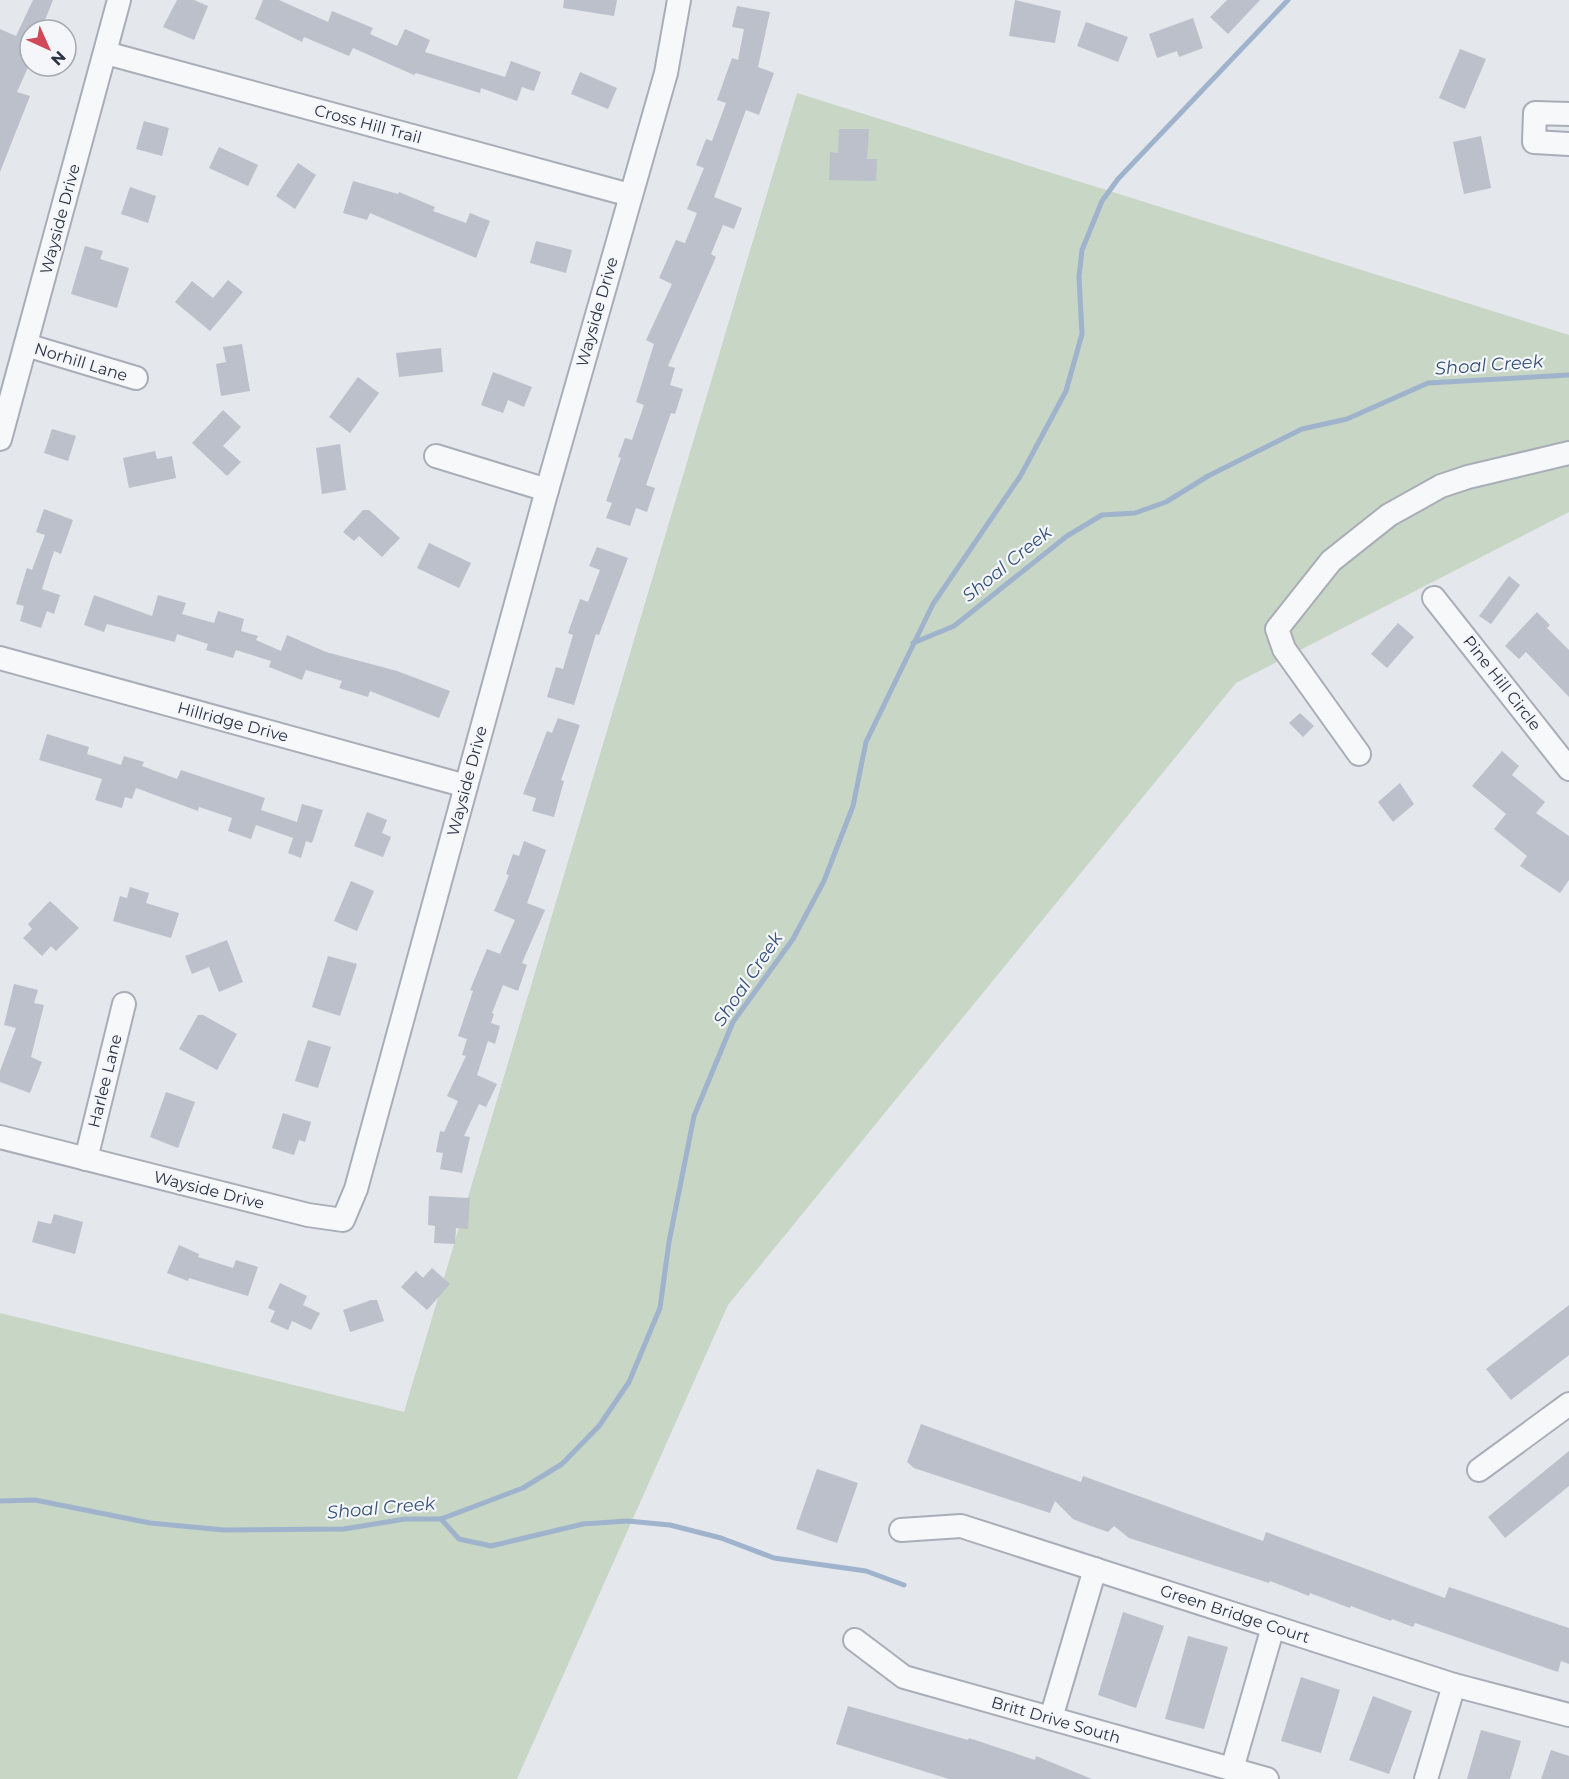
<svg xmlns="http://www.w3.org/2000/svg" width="1569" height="1779" viewBox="0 0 1569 1779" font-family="Montserrat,sans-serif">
<rect width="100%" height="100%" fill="#e4e7ec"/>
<path fill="#c8d6c5" d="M797,93L1569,335V512L1236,683L728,1305L517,1779H0V1313L404,1412Z"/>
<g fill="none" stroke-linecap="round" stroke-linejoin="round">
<g stroke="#9fb3cc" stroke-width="5">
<path d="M913,643L954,626L1067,536L1102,515L1135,513L1166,502L1208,476L1302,429L1347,419L1428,383L1569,375"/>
<path d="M0,1501L35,1500L150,1523L224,1530L344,1529L405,1519H441L523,1488L562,1464L599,1426L629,1382L660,1308L669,1242L694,1116L733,1022L793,939L824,881L853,806L866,742L933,604L1021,475L1066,391L1082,334L1079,277L1082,250L1102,201L1118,179L1288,0"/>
<path d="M441,1519L459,1539L491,1546L583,1524L627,1521L670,1525L721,1538L774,1558L866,1571L904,1585"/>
</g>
</g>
<g fill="#bbc0ca">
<path d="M33,0H53L41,30H30V63L17,92L30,96L0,172V29L16,36Z"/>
<path d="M177,0H194L208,6L194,40L163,27Z"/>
<path d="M263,0H279L328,22L332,11L373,28L370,34L397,46L405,29L430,40L425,52L505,77L511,61L541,72L534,91L522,87L517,101L481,88L480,93L416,73L414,75L353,48L349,56L304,37L302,42L255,19Z"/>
<path d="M564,0H617L614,16L563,8Z"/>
<path d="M1015,0L1061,11L1055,43L1009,36Z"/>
<path d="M1227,0H1260L1228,34L1210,17Z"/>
<path d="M737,6L770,12L758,67L774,73L759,115L746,110L714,197L742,208L734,229L723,225L711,254L716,257L668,366L675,368L670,385L683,389L675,414L671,413L646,485L655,488L647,512L636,508L630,526L606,518L612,503L606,501L621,458L618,457L625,438L632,440L644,405L636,402L654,344L646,340L672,284L659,278L676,240L685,243L697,213L687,209L704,168L696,165L706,139L712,141L726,103L717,100L732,58L738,60L744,29L732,27Z"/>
<path d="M1193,18L1203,48L1179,57L1177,51L1157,58L1149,34Z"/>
<path d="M1086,22L1128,37L1118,62L1077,46Z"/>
<path d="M1460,49L1486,59L1465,109L1439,98Z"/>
<path d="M580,72L617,88L608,109L571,94Z"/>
<path d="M144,121L169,128L162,156L136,149Z"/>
<path d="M839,129H869L867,159H877L876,181L829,180L830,152L838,153Z"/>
<path d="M1481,136L1491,188L1464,194L1453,142Z"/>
<path d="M219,147L258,165L248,186L209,168Z"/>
<path d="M298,163L316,175L295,209L276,196Z"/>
<path d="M353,181L398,194L399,192L435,207L433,211L466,223L470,213L490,221L476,258L370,213L367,220L343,213Z"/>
<path d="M130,187L156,196L148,223L121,214Z"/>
<path d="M536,241L572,250L566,273L530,263Z"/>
<path d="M85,246L103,251L100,259L129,268L117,308L71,294Z"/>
<path d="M228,280L243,292L210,331L175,302L192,281L213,298Z"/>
<path d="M242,344L250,391L221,396L216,364L226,362L223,347Z"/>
<path d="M441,348L443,372L399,377L396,353Z"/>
<path d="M493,372L532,387L524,407L508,400L503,413L481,405Z"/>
<path d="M358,377L379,393L350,433L329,417Z"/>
<path d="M223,410L241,427L223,446L241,462L227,476L192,443Z"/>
<path d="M52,429L76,436L68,461L44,453Z"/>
<path d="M340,444L346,490L322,494L316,448Z"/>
<path d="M155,451L157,459L172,456L176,478L129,488L123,458Z"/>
<path d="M44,509L73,520L61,554L54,551L42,589L60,595L54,614L47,611L41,628L20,621L24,606L16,604L27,568L32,570L45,535L36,532Z"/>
<path d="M363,510H369L400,538L382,557L359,536L354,541L343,532Z"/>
<path d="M429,543L471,563L459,588L417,568Z"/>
<path d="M597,547L628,558L599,635L596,634L574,705L547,697L556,667L563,669L573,635L568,633L580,599L588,602L600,570L589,566Z"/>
<path d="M1509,576L1520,585L1491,624L1479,616Z"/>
<path d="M94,595L152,616L158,595L186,603L182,614L214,623L218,611L244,619L241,631L258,636L256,640L281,651L287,635L326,652L397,671L450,691L439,718L370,691L368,697L339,688L342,681L306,670L302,680L269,667L271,661L236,650L233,658L206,650L208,644L177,634L175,642L107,624L104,632L84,625Z"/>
<path d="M1537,612L1550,625L1547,628L1569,650V697L1526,652L1519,659L1505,646Z"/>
<path d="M1398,623L1414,637L1387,668L1371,654Z"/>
<path d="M1300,713L1314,726L1303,737L1289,723Z"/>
<path d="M558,718L580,725L561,780L564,781L554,817L532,811L536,798L523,794L547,731L552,733Z"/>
<path d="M47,734L89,747L87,754L121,765L124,756L144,762L142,766L177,779L181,770L265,798L261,810L297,822L302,804L323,810L312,843L306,841L301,858L288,853L293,838L256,825L251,839L228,831L232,818L199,807L198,811L136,788L132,799L125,797L122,808L95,800L102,779L39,760Z"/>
<path d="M1502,751L1519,766L1512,775L1545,802L1536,813L1569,836V880L1560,893L1520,866L1527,856L1494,829L1506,814L1472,786Z"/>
<path d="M1400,783L1414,804L1393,822L1378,802Z"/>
<path d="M367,812L387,820L382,833L391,837L383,857L354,846Z"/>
<path d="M524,841L546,850L527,903L545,910L522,963L527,965L518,991L503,985L492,1013L494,1014L491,1023L500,1026L495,1044L488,1041L477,1075L497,1084L486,1107L479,1104L464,1136L470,1137L462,1173L440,1169L443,1153L436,1152L440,1131L444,1132L458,1101L447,1096L466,1056L462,1055L467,1039L458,1036L473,991L470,990L487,949L500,954L515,920L494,911L509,875L506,874L513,854L519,856Z"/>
<path d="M351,881L374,891L357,931L334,921Z"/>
<path d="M130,887L149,893L146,903L179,913L171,938L113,921L120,896L127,898Z"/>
<path d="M50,901L79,928L56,951L51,946L42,956L23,938L32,929L28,924Z"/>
<path d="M227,940L243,982L219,992L209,967L192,974L185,956Z"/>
<path d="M328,956L357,964L340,1016L312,1007Z"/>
<path d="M14,984L38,990L34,1003L44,1005L31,1057L42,1062L30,1093L0,1082V1071L16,1028L4,1025Z"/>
<path d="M198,1015H203L237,1034L217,1070L179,1049Z"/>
<path d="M308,1040L331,1047L318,1088L295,1081Z"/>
<path d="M166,1092L195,1102L178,1148L150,1137Z"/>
<path d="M283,1113L311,1122L305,1142L299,1140L294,1155L272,1148Z"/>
<path d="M429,1196L470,1198L468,1229L456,1228L455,1244L434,1243L435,1226L428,1225Z"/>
<path d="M54,1214L83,1222L75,1254L32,1242L38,1221L51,1224Z"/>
<path d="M179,1245L199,1254L198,1257L233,1268L236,1260L258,1267L248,1296L189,1278L188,1281L167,1273Z"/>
<path d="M432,1268L450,1284L427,1310L401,1287L416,1271L423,1278Z"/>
<path d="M280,1283L307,1296L303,1305L320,1313L311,1330L292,1321L288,1330L270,1322L275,1311L268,1308Z"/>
<path d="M371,1300H377L384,1321L350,1332L343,1310Z"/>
<path d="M1569,1305V1355L1511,1400L1486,1369Z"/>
<path d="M921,1424L1081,1482L1083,1476L1263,1541L1266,1532L1445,1598L1449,1587L1569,1628V1664L1561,1661L1558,1672L1415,1623L1413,1627L1392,1619L1391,1621L1351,1606L1350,1608L1310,1593L1309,1596L1270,1581L1269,1583L1129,1538L1114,1526L1108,1532L1088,1525L1073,1519L1055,1501L1050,1513L914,1468L907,1462Z"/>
<path d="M1569,1451V1486L1505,1538L1488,1517Z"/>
<path d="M817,1469L858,1483L837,1543L796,1529Z"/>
<path d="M1123,1612L1164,1626L1136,1708L1098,1695Z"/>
<path d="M1188,1636L1228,1647L1204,1729L1165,1719Z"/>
<path d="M1301,1677L1340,1690L1321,1753L1281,1741Z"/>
<path d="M1373,1696L1412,1711L1389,1774L1349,1760Z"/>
<path d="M848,1706L968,1740L969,1738L1035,1760L1036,1756L1092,1779H949L836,1744Z"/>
<path d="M1481,1730L1521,1741L1510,1779H1467Z"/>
<path d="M1551,1750L1569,1756V1779H1541Z"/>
</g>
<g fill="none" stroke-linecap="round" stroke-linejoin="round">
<g stroke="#a9adb7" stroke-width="26">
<g id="minor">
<path d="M106,53L630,195"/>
<path d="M1569,114L1535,113L1534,142L1569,144"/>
<path d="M26,345L136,378"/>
<path d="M0,439L119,0"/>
<path d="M436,456L547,490"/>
<path d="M1434,598L1569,769"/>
<path d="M0,658L466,786"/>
<path d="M1359,754L1284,649L1277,629L1331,561L1389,515L1441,486L1468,477L1569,453"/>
<path d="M0,1137L308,1215L343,1220L356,1189L547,490L666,73L679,0"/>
<path d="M86,1159L124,1004"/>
<path d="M1479,1470L1569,1404"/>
<path d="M901,1530L961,1526L1454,1685L1569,1715"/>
<path d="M855,1640L904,1677L1267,1779"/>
<path d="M1051,1718L1095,1569"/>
<path d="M1232,1769L1273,1627"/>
<path d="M1426,1779L1454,1685"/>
</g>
</g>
<use href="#minor" stroke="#f7f8fa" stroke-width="22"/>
</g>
<g text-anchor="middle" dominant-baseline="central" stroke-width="4.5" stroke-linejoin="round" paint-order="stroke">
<g font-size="16" fill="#2b3345" stroke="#f4f6f9">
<text transform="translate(368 124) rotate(15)">Cross Hill Trail</text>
<text transform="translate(60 219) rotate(-75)">Wayside Drive</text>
<text transform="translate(597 312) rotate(-74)">Wayside Drive</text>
<text transform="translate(81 362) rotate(17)">Norhill Lane</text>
<text transform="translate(1502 683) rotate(52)">Pine Hill Circle</text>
<text transform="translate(233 722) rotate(15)">Hillridge Drive</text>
<text transform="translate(467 781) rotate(-75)">Wayside Drive</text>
<text transform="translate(105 1081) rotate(-76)">Harlee Lane</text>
<text transform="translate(209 1190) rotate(14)">Wayside Drive</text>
<text transform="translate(1235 1614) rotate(18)">Green Bridge Court</text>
<text transform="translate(1056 1720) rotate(16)">Britt Drive South</text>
</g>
<g font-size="18" font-style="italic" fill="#34517a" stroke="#f4f6f9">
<text transform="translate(1489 365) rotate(-4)">Shoal Creek</text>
<text transform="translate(1007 564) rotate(-39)">Shoal Creek</text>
<text transform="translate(748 979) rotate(-56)">Shoal Creek</text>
<text transform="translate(381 1508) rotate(-5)">Shoal Creek</text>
</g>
</g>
<g transform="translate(48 48) rotate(135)"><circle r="28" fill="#f4f6f9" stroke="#a4a8b1" stroke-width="1.5"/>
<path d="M0-4.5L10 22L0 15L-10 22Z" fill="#d14859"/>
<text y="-9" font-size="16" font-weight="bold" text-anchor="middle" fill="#2b3345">N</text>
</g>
</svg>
